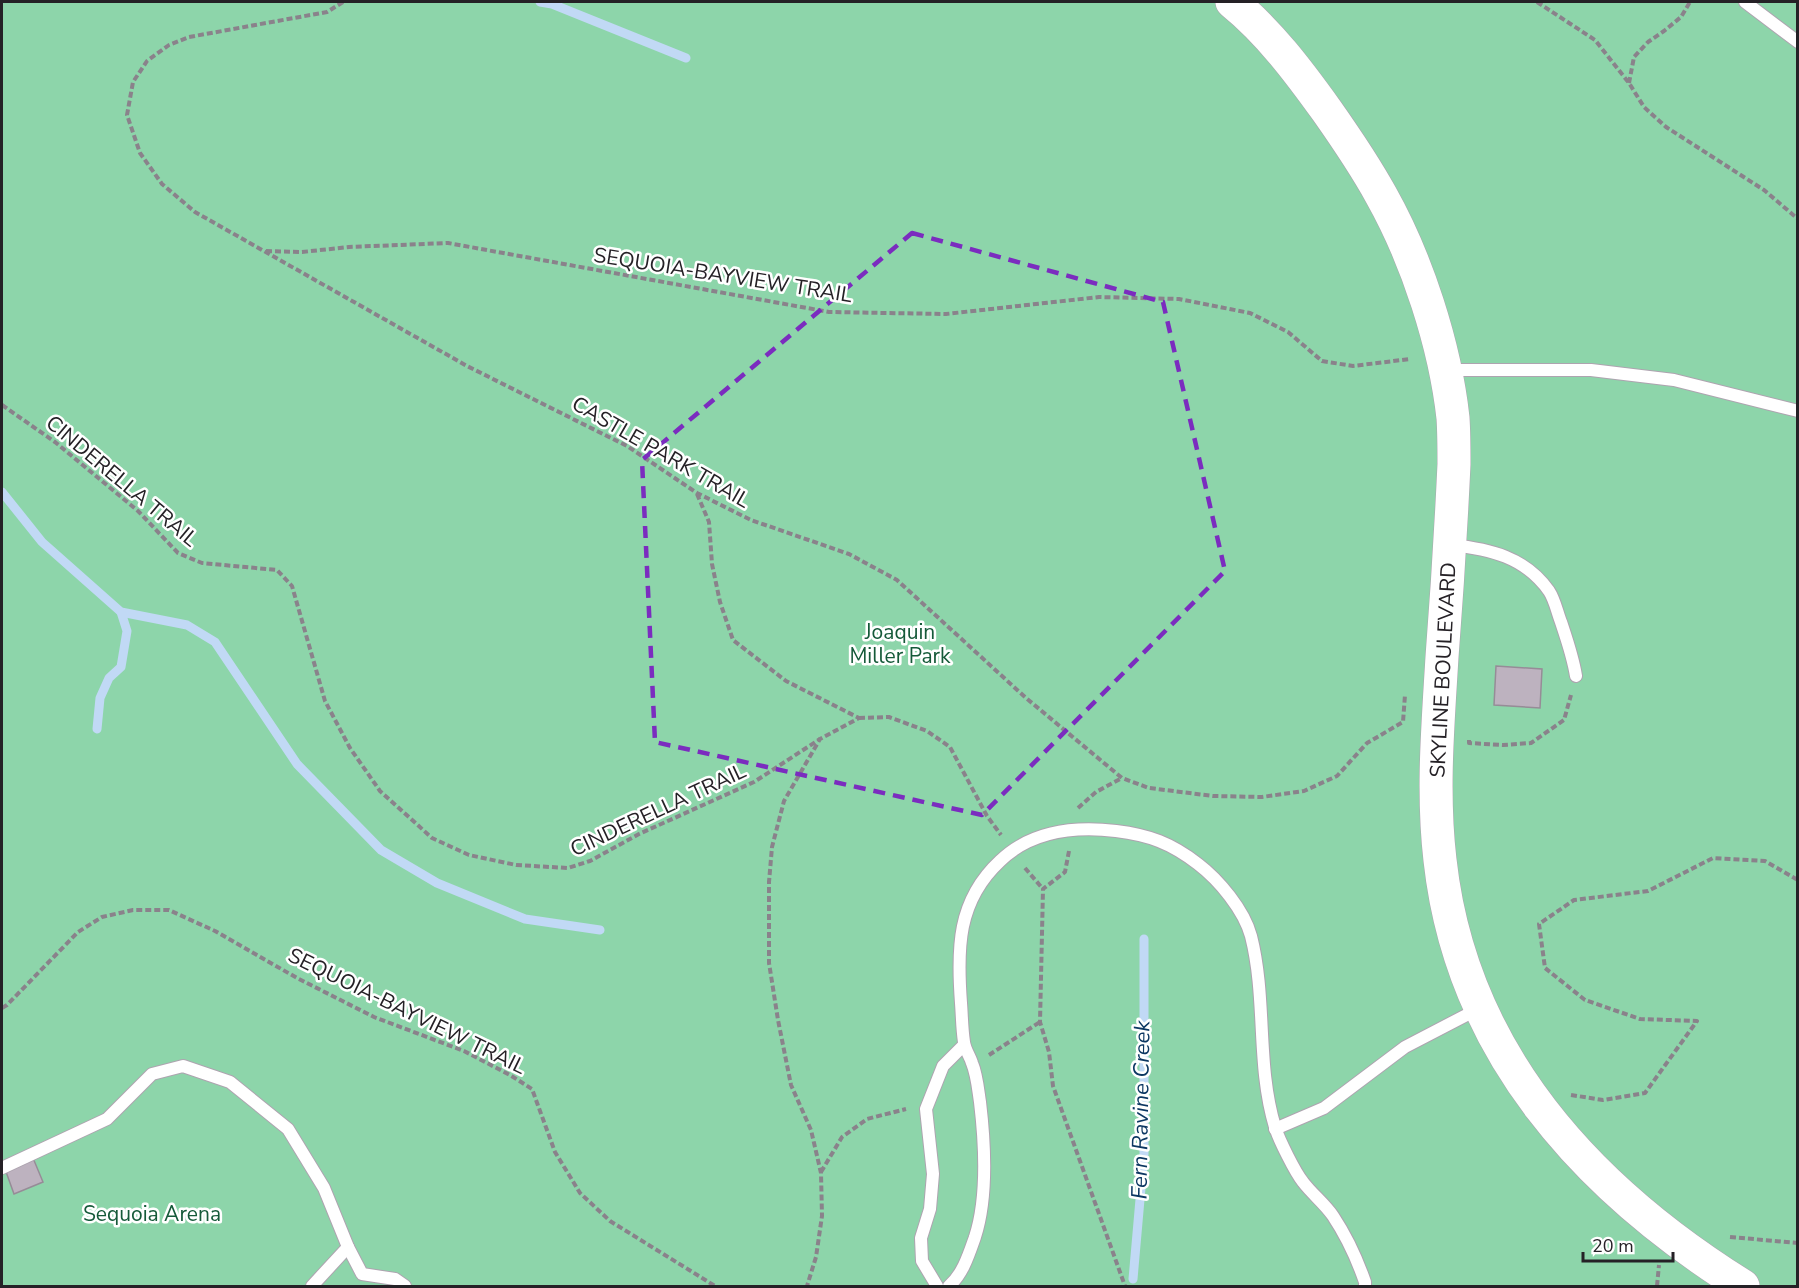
<svg xmlns="http://www.w3.org/2000/svg" width="1799" height="1288" viewBox="0 0 1799 1288" font-family="'Nunito Sans',sans-serif">
<rect width="100%" height="100%" fill="#f9eefb"/>
<rect fill="#8dd5aa" x="2" y="2" width="1795" height="1284"/>
<g fill="none" stroke-linecap="round" stroke-linejoin="round">
<g stroke="#c1d9f5" stroke-width="9">
<path d="M540,2L552,4L686,58"/>
<path d="M2,492L42,542L121,612L187,625L215,642L297,764L381,850L437,883L525,919L600,930"/>
<path d="M97,729L100,698L109,678L121,667L127,631L121,612"/>
<path d="M1133,1279L1144,1154V939"/>
</g>
</g>
<g fill="#bdb2bf" stroke="#968c97" stroke-width="1.5">
<path d="M1496,666L1542,669L1540,708L1494,705Z"/>
<path d="M33,1158L43,1182L14,1194L5,1169Z"/>
</g>
<g fill="none" stroke-linecap="round" stroke-linejoin="round">
<g stroke="#aea4b0" stroke-width="14">
<g id="lane">
<path d="M1745,2L1798,42"/>
<path d="M1446,370H1591L1674,380L1798,411"/>
<path d="M1451,545C1490,549 1525,557 1549,591C1555,600 1557,612 1561,622C1567,640 1573,657 1576,676"/>
<path d="M1275,1129L1324,1108L1405,1047L1480,1008"/>
<path d="M2,1168L107,1119L152,1074L183,1066L230,1082L288,1129L324,1188L348,1247L362,1274L395,1279L405,1286"/>
<path d="M312,1286L348,1247"/>
<path d="M937,1286L922,1261L921,1238L930,1209L933,1174L926,1109L943,1066L964,1045"/>
<path d="M949,1286C963,1274 969,1254 975,1237C988,1197 985,1144 980,1102C978,1089 977,1075 972,1063C970,1056 965,1050 964,1042C962,1029 962,1016 961,1003C957,949 957,901 1000,861C1031,831 1074,826 1116,831C1149,835 1171,843 1198,864C1219,880 1244,910 1251,936C1267,999 1256,1064 1275,1127C1279,1140 1295,1172 1303,1182C1312,1194 1325,1204 1333,1216C1347,1237 1357,1259 1365,1282V1286"/>
</g>
</g>
<g stroke="#aea4b0" stroke-width="34">
<path id="secondary" d="M1232,2C1269,32 1299,72 1327,111C1346,138 1365,166 1381,195C1417,259 1445,345 1453,418C1454,433 1454,449 1454,464C1451,528 1447,593 1442,657C1438,725 1432,792 1440,860C1461,1051 1586,1188 1743,1286"/>
</g>
<g stroke="#8a828b" stroke-width="4" stroke-dasharray="6 3" stroke-linecap="butt">
<path d="M343,2L327,12L189,37L169,45L147,61L133,82L127,115L140,153L162,184L195,212L467,366L627,446L697,493L751,520L849,554L897,580L1026,698L1122,778L1149,788L1213,796L1262,797L1304,791L1337,776L1367,743L1403,722L1405,695"/>
<path d="M1537,2L1595,40L1629,83L1644,107L1666,127L1764,190L1798,219"/>
<path d="M1629,83L1634,57L1648,42L1664,31L1681,17L1690,2"/>
<path d="M266,251L302,252L349,247L448,243L829,312L946,314L1099,297L1179,299L1250,313L1288,332L1322,361L1353,366L1410,359"/>
<path d="M2,405L55,442L138,511L178,553L202,563L277,570L292,586L325,701L350,748L380,791L432,838L469,855L516,865L568,868L590,861L639,834L754,782L820,739"/>
<path d="M697,494L709,522L712,564L720,602L733,640L786,681L859,718L820,739L784,801L772,847L769,882V963L778,1020L791,1085L811,1130L821,1173L822,1216L816,1257L807,1286"/>
<path d="M859,718L889,717L927,731L950,747L987,816L1001,835"/>
<path d="M1469,740V743L1503,745L1531,743L1564,720L1571,695"/>
<path d="M1078,808L1096,792L1122,778"/>
<path d="M1069,851L1065,872L1043,889L1040,1022L1049,1052L1053,1086L1125,1286"/>
<path d="M1025,868L1043,889"/>
<path d="M2,1008L7,1005L78,932L102,917L133,910H169L215,931L297,978L374,1017L464,1051L510,1075L532,1089L555,1152L580,1193L610,1221L715,1286"/>
<path d="M989,1055L1040,1022"/>
<path d="M1571,1095L1603,1100L1645,1093L1697,1021L1640,1019L1585,1000L1545,968L1539,924L1574,900L1648,891L1713,858L1765,861L1798,880"/>
<path d="M821,1172L842,1137L867,1119L906,1109"/>
<path d="M1730,1237L1798,1243"/>
<path d="M1657,1286L1659,1265"/>
</g>
<use href="#lane" stroke="#fff" stroke-width="12"/>
<use href="#secondary" stroke="#fff" stroke-width="33"/>
</g>
<path fill="none" stroke="#7b2cbf" stroke-width="4.5" stroke-dasharray="12 8" stroke-linejoin="round" d="M912,233L1163,302L1225,571L982,815L655,742L642,460Z"/>
<g text-anchor="middle" dominant-baseline="central" stroke-width="5" stroke-linejoin="round" paint-order="stroke">
<g font-size="21" fill="#252126" stroke="#fff">
<text transform="translate(723 275) rotate(9)">SEQUOIA-BAYVIEW TRAIL</text>
<text transform="translate(661 452) rotate(30)">CASTLE PARK TRAIL</text>
<text transform="translate(122 481) rotate(40)">CINDERELLA TRAIL</text>
<text transform="translate(1443 670) rotate(-87)">SKYLINE BOULEVARD</text>
<text transform="translate(658 810) rotate(-25)">CINDERELLA TRAIL</text>
<text transform="translate(407 1011) rotate(26)">SEQUOIA-BAYVIEW TRAIL</text>
</g>
<g font-size="21" fill="#155a39" stroke="#fff">
<text x="900" y="632">Joaquin<tspan x="900" dy="24">Miller Park</tspan></text>
<text x="152" y="1214">Sequoia Arena</text>
</g>
<g font-size="22" font-style="italic" fill="#0c3762" stroke="#fff">
<text transform="translate(1141 1110) rotate(-89)">Fern Ravine Creek</text>
</g>
</g>
<rect width="1799" height="1288" fill="none" stroke="#252126" stroke-width="6"/>
<path d="M1583 1252v9h90v-9" fill="none" stroke="#252126" stroke-width="3"/>
<text x="1592" y="1252" font-size="18" fill="#252126" stroke="#ffffff" stroke-width="4.5" paint-order="stroke">20 m</text>
</svg>
